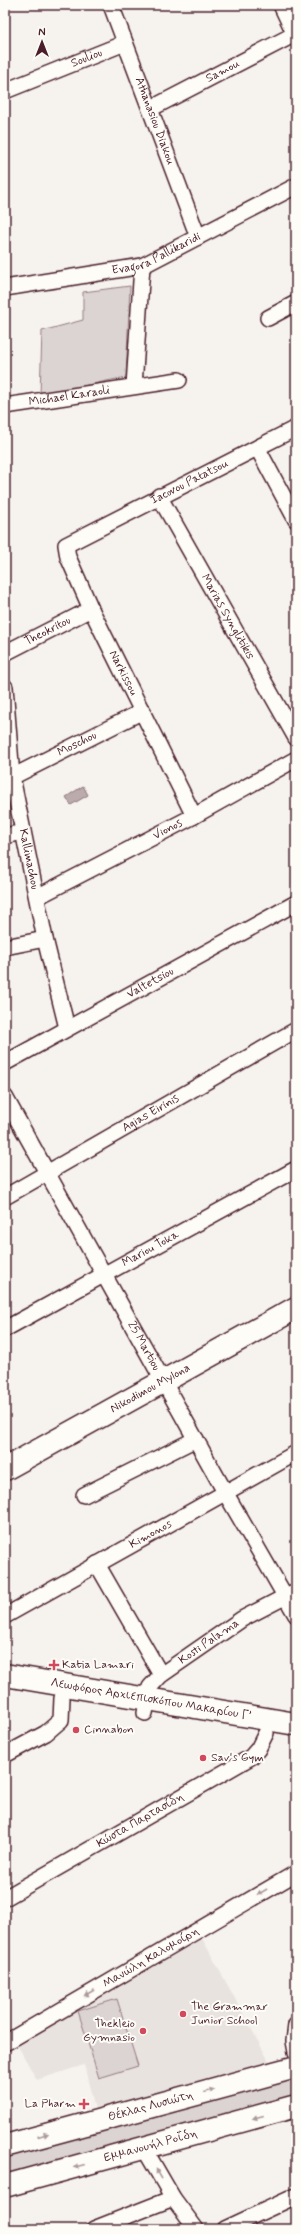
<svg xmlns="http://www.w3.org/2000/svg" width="301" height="2234" viewBox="0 0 301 2234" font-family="Mynerve,sans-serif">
<rect width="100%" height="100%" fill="#f6f3ef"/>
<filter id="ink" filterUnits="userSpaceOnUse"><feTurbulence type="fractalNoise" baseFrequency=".025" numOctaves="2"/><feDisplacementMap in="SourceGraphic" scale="8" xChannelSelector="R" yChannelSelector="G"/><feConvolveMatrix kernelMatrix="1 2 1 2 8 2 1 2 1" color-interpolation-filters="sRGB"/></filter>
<g filter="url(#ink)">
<path fill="#e9e3e0" d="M202,1938L269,2061L96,2113L84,2065L37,2080L16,2043Z"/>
<g fill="#dcd4d2" stroke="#937a7e">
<path d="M130,286L126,377L40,395L42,331L83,320V292Z"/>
<path d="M117,1999L138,2066L99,2078L78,2011Z"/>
<path d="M296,2075V2098L5,2176V2153Z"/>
</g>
<path fill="#bbabac" stroke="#8e7378" d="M83,786L88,795L71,805L66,797Z"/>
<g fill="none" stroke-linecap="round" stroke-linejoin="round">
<g stroke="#4a1f2b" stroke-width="18">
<g id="street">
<path id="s1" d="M111,5L198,237"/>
<path d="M281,5L296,37"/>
<path id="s2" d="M5,91L125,43"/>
<path id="s3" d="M150,109L295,34"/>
<path id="s4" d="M5,288L142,266L296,186"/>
<path d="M268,318L296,303"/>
<path d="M134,386L142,266"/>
<path id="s5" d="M5,406L179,380"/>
<path d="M258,449L296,520"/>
<path id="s6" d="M159,496L296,738"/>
<path id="s7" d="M5,653L91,609"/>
<path id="s8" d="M5,687L12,777L45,939L67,1028"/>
<path id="s9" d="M12,777L143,711"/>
<path id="s10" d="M194,816L91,609L68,557L66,545L296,428"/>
<path d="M5,836L23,832"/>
<path id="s11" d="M37,897L194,816L296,759"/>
<path d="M5,947L45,939"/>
<path id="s12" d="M5,1063L296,903"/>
<path id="s13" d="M5,1097L225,1492L296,1615"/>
<path id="s14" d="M5,1197L296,1030"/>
<path id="s15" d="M5,1329L296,1169"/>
<path d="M84,1495L196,1439"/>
<path d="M97,1564L161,1675"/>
<path id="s16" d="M5,1616L296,1453"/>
<path id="s17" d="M145,1713L150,1687L161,1675L242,1619L296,1591"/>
<path d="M5,1755L46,1733L61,1720L62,1698"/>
<path id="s18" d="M5,1898L251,1757L258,1749L266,1733"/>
<path d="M296,2025L294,2041L296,2052"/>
<path id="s19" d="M5,2043L296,1873"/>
<path d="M144,2148L173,2198L196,2229"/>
<path d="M94,2229L173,2198"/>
<path d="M225,2229L296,2196"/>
</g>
</g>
<g stroke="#4a1f2b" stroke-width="25">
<g id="secondary">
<path id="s20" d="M5,1469L296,1308"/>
<path id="s21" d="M5,1675L296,1724"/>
<path id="s22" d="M5,2146L296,2067"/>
<path id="s23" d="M5,2186L296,2106"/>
</g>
</g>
<use href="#street" stroke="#fdfcf7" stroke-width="15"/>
<use href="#secondary" stroke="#fdfcf7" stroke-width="22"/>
</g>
<defs><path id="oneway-solid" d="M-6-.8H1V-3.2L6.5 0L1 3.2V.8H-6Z"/></defs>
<g fill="#ac999b">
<use href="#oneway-solid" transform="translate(262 1892) rotate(150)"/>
<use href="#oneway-solid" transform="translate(89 1993) rotate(150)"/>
<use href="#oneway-solid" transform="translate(209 2091) rotate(-15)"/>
<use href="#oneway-solid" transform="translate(258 2117) rotate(165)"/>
<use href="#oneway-solid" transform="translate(43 2135) rotate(-16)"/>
<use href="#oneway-solid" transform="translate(79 2166) rotate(165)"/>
<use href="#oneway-solid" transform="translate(159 2174) rotate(-120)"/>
</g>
</g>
<g fill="#d1495b" stroke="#fdfcf7" stroke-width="1.5">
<path d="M52 1659h4v4h4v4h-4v4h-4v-4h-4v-4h4z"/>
<circle cx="76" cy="1730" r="4"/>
<circle cx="203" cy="1758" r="4"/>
<circle cx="183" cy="2014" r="4"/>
<circle cx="143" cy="2031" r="4"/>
<path d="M82 2098h4v4h4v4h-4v4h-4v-4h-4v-4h4z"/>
</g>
<g text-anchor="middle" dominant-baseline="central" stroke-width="4" stroke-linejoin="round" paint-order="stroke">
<g font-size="12" fill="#4a1f2b" stroke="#fdfcf7">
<text stroke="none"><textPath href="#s2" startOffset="88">Souliou</textPath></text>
<text stroke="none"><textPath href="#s3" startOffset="82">Samou</textPath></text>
<text stroke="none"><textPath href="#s1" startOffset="124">Athanasiou Diakou</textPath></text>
<text stroke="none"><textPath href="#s4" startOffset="156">Evagora Pallikaridi</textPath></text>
<text stroke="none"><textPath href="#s5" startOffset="65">Michael Karaoli</textPath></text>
<text stroke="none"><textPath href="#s10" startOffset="439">Iacovou Patatsou</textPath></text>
<text stroke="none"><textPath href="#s6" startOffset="139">Marias Synglitikis</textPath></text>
<text stroke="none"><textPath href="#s7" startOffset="48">Theokritou</textPath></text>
<text transform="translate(123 673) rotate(63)">Narkissou</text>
<text stroke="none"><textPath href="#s9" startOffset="73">Moschou</textPath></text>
<text stroke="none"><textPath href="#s11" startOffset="147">Vionos</textPath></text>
<text stroke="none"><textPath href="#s8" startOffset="174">Kallimachou</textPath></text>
<text stroke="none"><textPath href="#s12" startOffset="166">Valtetsiou</textPath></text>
<text stroke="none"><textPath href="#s14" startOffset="168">Agias Eirinis</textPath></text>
<text stroke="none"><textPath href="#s15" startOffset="166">Mariou Toka</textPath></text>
<text stroke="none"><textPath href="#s13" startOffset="285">25 Martiou</textPath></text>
<text stroke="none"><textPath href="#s20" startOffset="166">Nikodimou Mylona</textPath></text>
<text stroke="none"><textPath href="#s16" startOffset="167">Kimonos</textPath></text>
<text stroke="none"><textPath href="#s17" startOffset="101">Kosti Palama</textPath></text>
<text stroke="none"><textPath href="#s21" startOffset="148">Λεωφόρος Αρχιεπισκόπου Μακαρίου Γ’</textPath></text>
<text stroke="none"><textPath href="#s18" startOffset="156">Κώστα Παρτασίδη</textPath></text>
<text stroke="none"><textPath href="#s19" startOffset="169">Μανώλη Καλομοίρη</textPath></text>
<text stroke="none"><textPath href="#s22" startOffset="151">Θέκλας Λυσιώτη</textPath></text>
<text stroke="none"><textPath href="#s23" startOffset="151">Εμμανουήλ Ροΐδη</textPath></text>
</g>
<g font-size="12" fill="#4a1f2b" stroke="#fdfcf7" text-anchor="start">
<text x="62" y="1665">Katia Lamari</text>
<text x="84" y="1730">Cinnabon</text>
<text x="211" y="1758">Sav's Gym</text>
<text x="191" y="2007">The Grammar<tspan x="191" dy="14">Junior School</tspan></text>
<text x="135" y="2024" text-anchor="end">Thekleio<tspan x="135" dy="14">Gymnasio</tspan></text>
<text x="76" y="2104" text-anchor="end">La Pharm</text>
</g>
</g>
<rect width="301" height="2234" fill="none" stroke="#fdfcf7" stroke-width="20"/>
<rect x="10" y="10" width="281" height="2214" fill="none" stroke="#4a1f2b" stroke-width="1.5" filter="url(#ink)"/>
<g transform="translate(42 42)" stroke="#fdfcf7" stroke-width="3" paint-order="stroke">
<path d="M0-3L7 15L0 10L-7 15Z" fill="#4a1f2b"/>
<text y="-6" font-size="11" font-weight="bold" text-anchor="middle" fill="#4a1f2b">N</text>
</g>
</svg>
